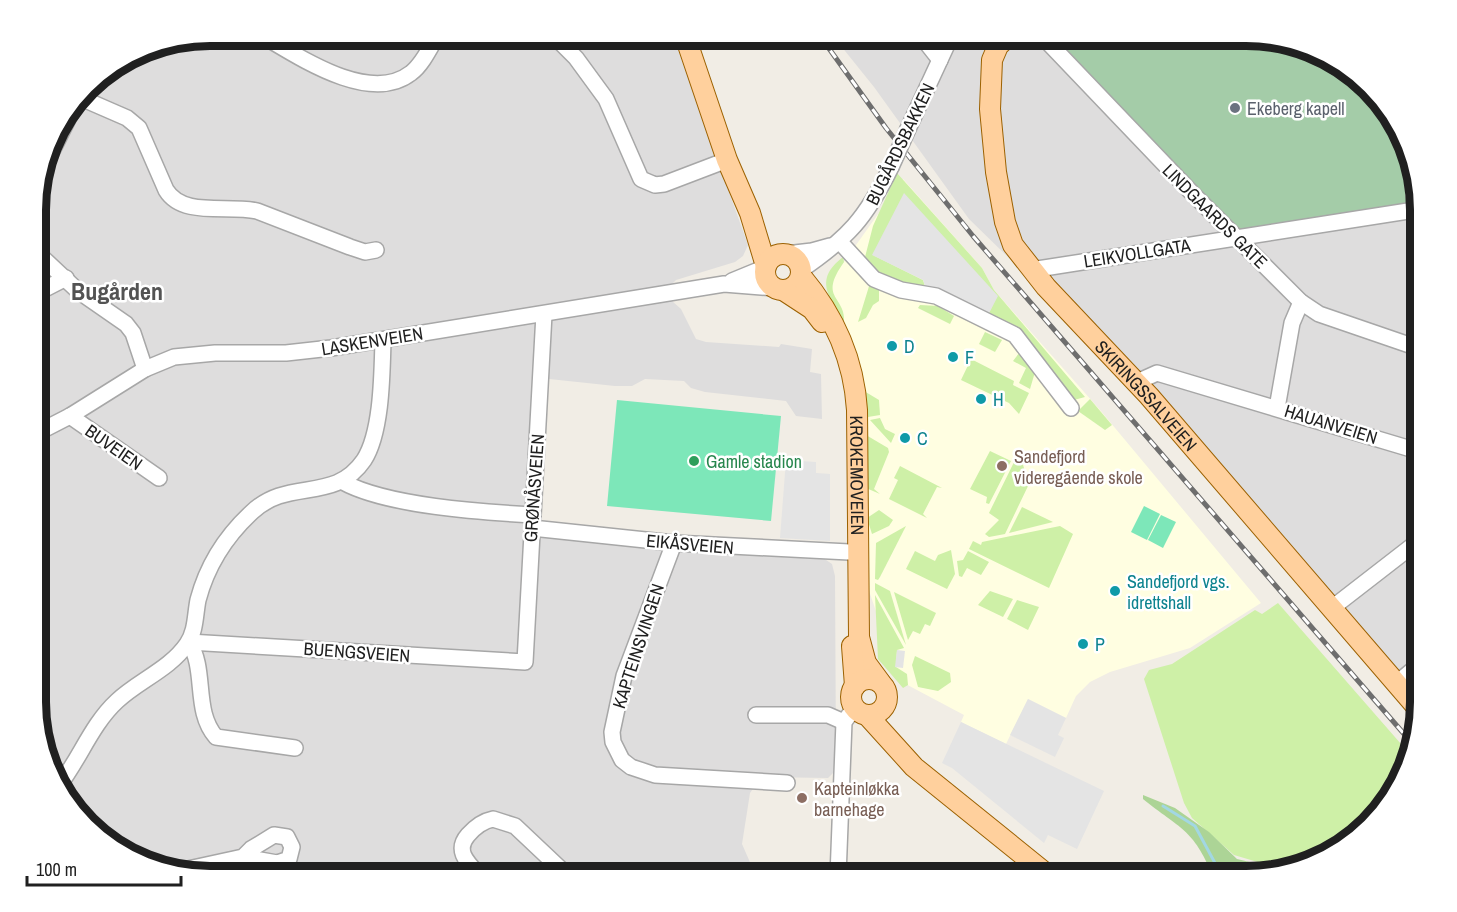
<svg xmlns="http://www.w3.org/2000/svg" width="1457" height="912" viewBox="0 0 1457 912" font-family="'Archivo Narrow',sans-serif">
<rect width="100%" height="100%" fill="#f1ede5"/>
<g fill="#dedddd">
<path d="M210,36H673L748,245L743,256L735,262L676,280L669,287L672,301L681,309L696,339L706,342L779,347L781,344L812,349L810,372L821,374L822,419L796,416L786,401L705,392L691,388L684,381L645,379L632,386H615L540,378L527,521L823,558L832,564L835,576L836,759L833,773L828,778L761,777L750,793L742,844L756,876H310L243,862L198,872L114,847L65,798L37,724V188L54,133L95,79L144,49Z"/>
<path d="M833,36H1038L1407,211L1402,160L1409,159L1421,199V702L1054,284L1009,258L969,219L874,87Z"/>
</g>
<path fill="#fffee1" d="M903,179L982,268L994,290L1100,410L1261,603L1190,648L1110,672L1090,682L1076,696L1066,718L1028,699L1006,744L961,722L964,715L900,681L857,556L853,378L829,283Z"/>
<g fill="#cef0a7">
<path d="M897,173L982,268L994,290L1085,397L1074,400L987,317L997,296L873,255L923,280L925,286L921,289L876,274L864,261L873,226Z"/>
<path d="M843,257L844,262C817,300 847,295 844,324C831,297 812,281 843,257Z"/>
<path d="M870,283L879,288V301L873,305L866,318L858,322Z"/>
<path d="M920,305L938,306L954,316L950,324L918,308Z"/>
<path d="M985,332L1002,340L995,352L979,344Z"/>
<path d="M1023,348L1035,372L1030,389L1019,383L1026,368L1013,361Z"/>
<path d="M971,359L1014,381L1013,385L1029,393L1019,414L1009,403L961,380Z"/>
<path d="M864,391L879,400L880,415L868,417L866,414Z"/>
<path d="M1090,399L1112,425L1105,430L1078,411Z"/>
<path d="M880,418L885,429L895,434L891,443L870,420Z"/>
<path d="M866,435L888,448L889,452L874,489L880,494L866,488Z"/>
<path d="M990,451L1011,461L989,504L986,503L987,497L970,489Z"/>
<path d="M1019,452L1029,484L1005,534L989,537L985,534L999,520L989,513Z"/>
<path d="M900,466L942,488L937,487L923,514L927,518L889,499L898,480L894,478Z"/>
<path d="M1022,507L1053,522L1009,533Z"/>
<path d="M879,510L893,520L889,526L872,534L867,518Z"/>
<path d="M906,526L880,577L878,580L875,579L876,543Z"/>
<path d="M1060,526L1073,534L1049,588L969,549L973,541L981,545L982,542Z"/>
<path d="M951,550L955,574L947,589L906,569L915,551L935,561L938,555Z"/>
<path d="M968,551L989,562L981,575L967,568L962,577L959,576L957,561L963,560Z"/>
<path d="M875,583L890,591L906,645L875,590Z"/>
<path d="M990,591L1013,599L1003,617L978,605Z"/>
<path d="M894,592L936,613L930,626L925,624L920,634L913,631L908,640Z"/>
<path d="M875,595L904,648L897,650L896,667L907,674L908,685L903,688L878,659Z"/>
<path d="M1017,600L1039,607L1028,630L1007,619Z"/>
<path d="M1278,603L1408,752L1392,798L1339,848L1281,869L1234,855L1192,818L1184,803L1144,679L1149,670L1172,664L1255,610L1262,614Z"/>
<path d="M915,656L950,673L951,682L938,691L918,687L912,665Z"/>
</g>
<path fill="#acd496" d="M1143,795L1175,808L1209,832L1237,859L1279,869L1258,876H1213C1193,828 1180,829 1143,799Z"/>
<path fill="#a4cca8" d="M1038,36H1247L1343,65L1397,123L1409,159L1402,161L1407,211L1235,237Z"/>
<g fill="#7de7b9">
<path d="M617,400L781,416L771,521L607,506Z"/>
<path d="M1144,506L1160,514L1147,540L1131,532Z"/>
<path d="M1161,515L1176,522L1163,548L1148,540Z"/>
</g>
<g fill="#e4e4e4">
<path d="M904,193L998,296L987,317L925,286L923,280L872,255Z"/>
<path d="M786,460L816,462V473L830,474V541L780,538Z"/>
<path d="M897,650L905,651L903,668L895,667Z"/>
<path d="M1028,699L1066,718L1058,735L1064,738L1055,757L1010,735Z"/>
<path d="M961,722L1104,791L1077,849L1048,835L1044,843L952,768L942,763Z"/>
</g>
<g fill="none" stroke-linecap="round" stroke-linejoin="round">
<path stroke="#a2d7e3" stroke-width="3" d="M1163,806L1195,826L1222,876"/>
<g stroke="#a7a7a7" stroke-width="18">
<g id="minor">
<path d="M263,36C299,57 370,105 411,73C422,65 430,48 437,36"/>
<path d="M554,36L576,58L606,99L641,179L655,185L664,184L727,160"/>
<path d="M921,36L940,60"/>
<path d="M1042,36L1192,193L1301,302L1319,314L1421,349"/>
<path d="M81,98L127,118L139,128L166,190C183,218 228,204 257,211L350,247L365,252L376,250"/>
<path d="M908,129L951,36"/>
<path d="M45,165L74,107"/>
<path d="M840,242L874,279L901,290L936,296L1015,335L1071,408"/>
<path d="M786,254L812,251L830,246"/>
<path d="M37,257L45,260L77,290L126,324L133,333L145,369"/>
<path d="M801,270C848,238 866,218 891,167"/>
<path d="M1031,270L1421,209"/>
<path d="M732,281L766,267"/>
<path d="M37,293L66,278"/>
<path d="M1137,382L1157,373L1421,452"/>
<path d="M1277,408L1292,323L1301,302"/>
<path d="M70,416L159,478"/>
<path d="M37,433L70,416L145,369L174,357L215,353H286L331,348L724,284L775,288"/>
<path d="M343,482C387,506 481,512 533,515"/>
<path d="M532,528L674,543L849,552"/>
<path d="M674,543L624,676L612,732L613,742L622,760L631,767L655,775L787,783"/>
<path d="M1332,608L1421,539"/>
<path d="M189,642L525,662L544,314"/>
<path d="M189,642C207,670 193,711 216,737L295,748"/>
<path d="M1396,684L1421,663"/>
<path d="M756,715H828L844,722"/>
<path d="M60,784C80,758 92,724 117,701C138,681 170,669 187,644C196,631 195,615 198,600C207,566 226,536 252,512C289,477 334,504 364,460C382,432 382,373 383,340"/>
<path d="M188,869L243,857L277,863L289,859L292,847L287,837L274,835L251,849L243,857"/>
<path d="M480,876C468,863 454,851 468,835C475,827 483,821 493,819L515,826L568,876"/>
<path d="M838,876L844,722L855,707"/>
</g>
</g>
<g stroke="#9c6100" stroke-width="22">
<g id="major">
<path d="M685,36L727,160L750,213L766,266"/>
<path id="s1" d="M1008,36L998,46L992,60L990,109L996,172L1005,222L1013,245L1046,287L1149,396L1421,712"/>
<circle cx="783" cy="272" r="18"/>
<path id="s2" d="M801,276C833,314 854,360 857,410L859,637L866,663L880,682"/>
<path d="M783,290L812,309L822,322"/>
<path d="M852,646L855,686"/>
<circle cx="869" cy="697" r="18"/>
<path d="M867,715L914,767L1049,876"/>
</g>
</g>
<use href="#minor" stroke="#fff" stroke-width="15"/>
<use href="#major" stroke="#ffd09d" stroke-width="20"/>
<g stroke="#6e6e6e" stroke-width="5">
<path id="rail" d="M820,36L886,128L973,236L1411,742"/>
</g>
<use href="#rail" stroke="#fff" stroke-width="3" stroke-dasharray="9" stroke-linecap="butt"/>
<g stroke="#a7a7a7" stroke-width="18" stroke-linecap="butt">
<path id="minor-bridge" d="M891,167L908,129"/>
</g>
<use href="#minor-bridge" stroke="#fff" stroke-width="15"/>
</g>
<circle fill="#6b7280" stroke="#fff" stroke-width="2" cx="1235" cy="108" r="6"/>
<g fill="#0f9aa8" stroke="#fff" stroke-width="2">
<circle cx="892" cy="346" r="6"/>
<circle cx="953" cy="357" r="6"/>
<circle cx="981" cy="399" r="6"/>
<circle cx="905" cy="438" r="6"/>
<circle cx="1115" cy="591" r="6"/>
<circle cx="1083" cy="644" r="6"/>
</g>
<circle fill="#2e9e5b" stroke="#fff" stroke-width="2" cx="694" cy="461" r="6"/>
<g fill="#8d6e63" stroke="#fff" stroke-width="2">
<circle cx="1002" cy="466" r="6"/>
<circle cx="802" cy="798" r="6"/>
</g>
<g text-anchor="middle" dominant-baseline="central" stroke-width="5" stroke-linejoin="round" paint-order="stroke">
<g font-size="18" fill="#5b616d" stroke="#fff" text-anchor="start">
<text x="1247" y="108">Ekeberg kapell</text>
</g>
<g font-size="18" fill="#202020" stroke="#fff">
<text transform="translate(900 144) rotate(-64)">BUGÅRDSBAKKEN</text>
<text transform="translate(1215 216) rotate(45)">LINDGAARDS GATE</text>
<text transform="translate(1137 253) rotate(-9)">LEIKVOLLGATA</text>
<text transform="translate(372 341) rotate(-9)">LASKENVEIEN</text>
<text stroke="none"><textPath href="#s1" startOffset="418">SKIRINGSSALVEIEN</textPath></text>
<text transform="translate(1331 424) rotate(17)">HAUANVEIEN</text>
<text transform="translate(114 447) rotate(35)">BUVEIEN</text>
<text stroke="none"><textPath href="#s2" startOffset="213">KROKEMOVEIEN</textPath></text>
<text transform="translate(534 488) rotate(-86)">GRØNÅSVEIEN</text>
<text transform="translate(690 544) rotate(5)">EIKÅSVEIEN</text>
<text transform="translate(638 646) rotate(-72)">KAPTEINSVINGEN</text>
<text transform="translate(357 652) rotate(4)">BUENGSVEIEN</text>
</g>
<g font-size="18" fill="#0d838f" stroke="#fff" text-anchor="start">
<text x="904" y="346">D</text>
<text x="965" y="357">F</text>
<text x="993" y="399">H</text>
<text x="917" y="438">C</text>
<text x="1127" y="581">Sandefjord vgs.<tspan x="1127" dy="21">idrettshall</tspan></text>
<text x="1095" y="644">P</text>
</g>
<g font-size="18" fill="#785e54" stroke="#fff" text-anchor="start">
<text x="1014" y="456">Sandefjord<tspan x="1014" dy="21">videregående skole</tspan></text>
<text x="814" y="788">Kapteinløkka<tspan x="814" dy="21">barnehage</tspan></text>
</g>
<g font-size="18" fill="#27864d" stroke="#fff" text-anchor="start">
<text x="706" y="461">Gamle stadion</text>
</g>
<g font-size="24" font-weight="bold" fill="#535353" stroke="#fff">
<text x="117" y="291">Bugården</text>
</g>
</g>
<path d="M0 0H1457V912H0ZM210 46H1246A164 164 0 0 1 1410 210V702A164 164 0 0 1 1246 866H210A164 164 0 0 1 46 702V210A164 164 0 0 1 210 46Z" fill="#fff" fill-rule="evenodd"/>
<path fill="none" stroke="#202020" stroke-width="8" d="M210 46H1246A164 164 0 0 1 1410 210V702A164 164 0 0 1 1246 866H210A164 164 0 0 1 46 702V210A164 164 0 0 1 210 46Z"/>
<path d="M27 876v9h154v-9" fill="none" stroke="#202020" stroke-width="3"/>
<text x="36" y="876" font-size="18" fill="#202020" stroke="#ffffff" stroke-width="4.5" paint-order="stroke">100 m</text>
</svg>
